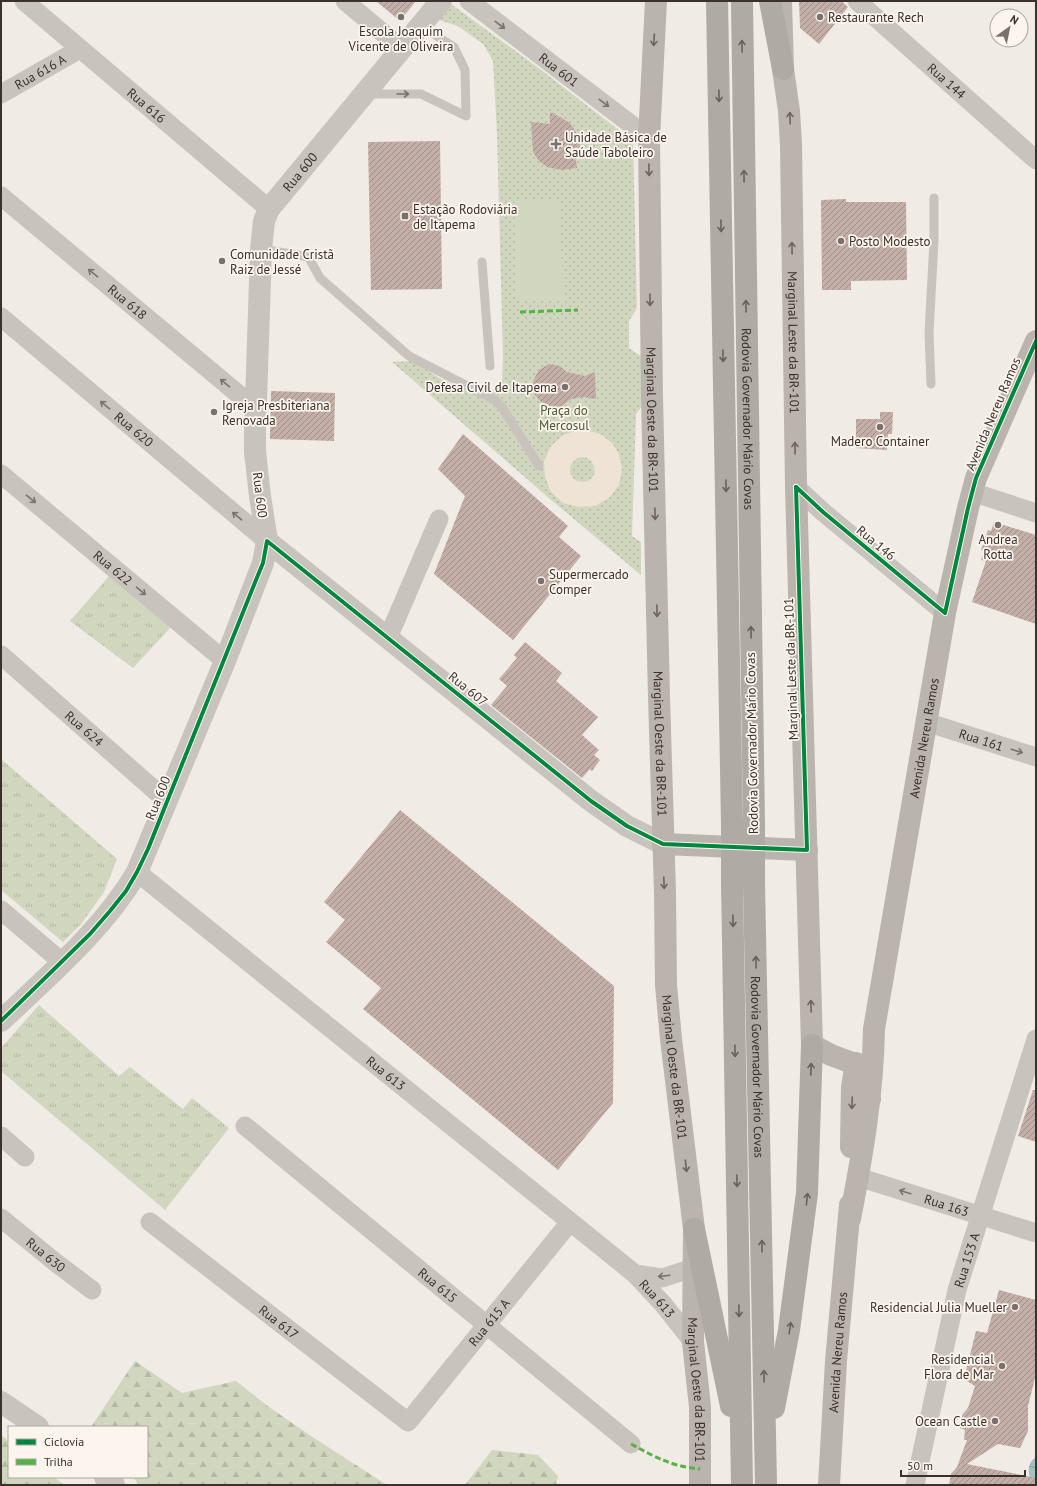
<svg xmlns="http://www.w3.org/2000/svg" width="1037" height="1486" viewBox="0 0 1037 1486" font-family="'PT Sans',sans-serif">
<defs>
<pattern id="grass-tufts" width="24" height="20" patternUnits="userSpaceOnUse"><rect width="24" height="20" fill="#d1d6bf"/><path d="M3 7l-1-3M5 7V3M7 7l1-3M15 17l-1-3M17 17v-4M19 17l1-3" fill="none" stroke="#b4b8a4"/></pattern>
<pattern id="forest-firs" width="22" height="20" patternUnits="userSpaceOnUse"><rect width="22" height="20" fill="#d1d6bf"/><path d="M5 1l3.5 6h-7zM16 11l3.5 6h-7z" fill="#b4b8a4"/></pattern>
<pattern id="park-dots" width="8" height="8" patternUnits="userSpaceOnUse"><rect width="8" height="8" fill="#d1d6bf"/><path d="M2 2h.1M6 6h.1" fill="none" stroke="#b4b8a4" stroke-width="1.8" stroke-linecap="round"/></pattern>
<pattern id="water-ripples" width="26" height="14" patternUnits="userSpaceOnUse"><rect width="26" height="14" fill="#a1c2c1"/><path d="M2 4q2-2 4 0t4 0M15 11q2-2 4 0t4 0" fill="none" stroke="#849e9d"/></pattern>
<pattern id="building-hatch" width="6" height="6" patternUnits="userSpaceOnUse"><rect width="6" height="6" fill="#c3afa7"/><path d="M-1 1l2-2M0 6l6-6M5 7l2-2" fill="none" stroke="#a08f88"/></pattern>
</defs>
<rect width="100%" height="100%" fill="#f0ebe5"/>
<g fill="url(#grass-tufts)">
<path d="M110,575L172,626L133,668L70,621Z"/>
<path d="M1,759L117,859L104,892L81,924L63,942L1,890Z"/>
<path d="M39,1005L119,1076L130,1067L183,1109L192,1098L229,1128L165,1210L1,1071V1048Z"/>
</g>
<g fill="url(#forest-firs)">
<path d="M135,1361L182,1393L236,1381L269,1407L314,1438L387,1485H139L133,1477H147V1427H91Z"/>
<path d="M1,1435L9,1441V1477H54L65,1485H1Z"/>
<path d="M492,1450L538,1455L558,1476L556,1485H465Z"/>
</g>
<path fill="url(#park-dots)" d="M451,4L536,66L633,141L637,308L629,321V348L642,357L641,407L636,414L632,536L641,542V575L550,499L392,362L413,361L439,378L468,391L489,397L502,382L503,357L497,134L493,61L483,44L458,26L439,20Z"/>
<path fill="#d1d6bf" d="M560,200L563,299L517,300L514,201Z"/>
<path fill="#eee3d5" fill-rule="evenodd" d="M578,430L590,431L602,435L612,443L619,454L622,469L619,485L609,498L595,506L579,507L563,503L551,492L545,477L544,461L551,446L563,435ZM582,457L587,458L592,462L594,467L595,472L593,477L588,481L583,482L577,481L573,478L570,473V468L572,463L576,459Z"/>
<path fill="url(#water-ripples)" d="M1036,1457V1485H1032C1029,1474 1025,1465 1036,1457Z"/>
<g fill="url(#building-hatch)">
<path d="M376,1H416L400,21Z"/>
<path d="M799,1H841L848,7L819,44L800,28Z"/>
<path d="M550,112L560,117L570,123L579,137L580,147L574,148L577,168L561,170L547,167L539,161L533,152L531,122L550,124Z"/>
<path d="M440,141L442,289L371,290L368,142Z"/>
<path d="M846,199V202H906L907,280L851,281V290H822L821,200Z"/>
<path d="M549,364L560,366L567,372L585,376L595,372L596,399L583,397L571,399L562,406L554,407L541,402L534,394L533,381L539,370Z"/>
<path d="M271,391L335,393L334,441L270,439Z"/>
<path d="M880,412H893L892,434H888L887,450L856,448V419H880Z"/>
<path d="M463,434L568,526L559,537L581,556L513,640L434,574L465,496L438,469Z"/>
<path d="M994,522L1036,535V624L972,602L986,561L981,560L984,551L981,550L988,530L991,531Z"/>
<path d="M525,642L562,673L556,681L598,717L582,735L599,750L594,755L600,760L592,771L590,769L582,778L491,705L507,686L499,679L517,658L514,655Z"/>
<path d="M400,810L614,986L613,1103L558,1170L363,1009L381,988L326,942L345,920L324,902Z"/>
<path d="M1033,1090H1036V1142L1018,1136Z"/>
<path d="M999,1290L1036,1300V1374L1028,1406V1431L1020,1448L998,1444L967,1464L1036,1478V1485H949L951,1474L957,1467L967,1440H964L965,1430L960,1428L962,1415L968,1408L975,1386L964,1379L976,1331L987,1333Z"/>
</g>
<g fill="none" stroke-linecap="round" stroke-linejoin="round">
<g stroke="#c9c3be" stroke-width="9">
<path d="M368,94H421L466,116L465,70L454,47L421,26"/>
<path d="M261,249L304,256L309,258L320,278L409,356L495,400L502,407L539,466"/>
<path d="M482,262L490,366"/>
<path d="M931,384L929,333L934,241V198"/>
</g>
<g stroke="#c9c3be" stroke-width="19">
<path id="s1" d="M24,1L269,209"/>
<path d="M345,1L402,49"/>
<path id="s2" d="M469,1L649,138"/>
<path id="s3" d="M857,1L1036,160"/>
<path id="s4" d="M1,94L80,49"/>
<path id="s5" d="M1,196L255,408"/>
<path id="s6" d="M1,317L267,541"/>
<path id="s7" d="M1,474L225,661"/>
<path d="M796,487L823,512L945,613"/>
<path d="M972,492L1036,513"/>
<path d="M388,638L439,519"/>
<path id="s8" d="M1,655L167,801"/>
<path id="s9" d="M926,722L1036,757"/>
<path id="s10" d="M137,872L635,1274L663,1304L693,1342"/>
<path d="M1,910L62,962"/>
<path id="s11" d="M245,1126L631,1444"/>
<path d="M1,1136L25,1157"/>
<path id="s12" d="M858,1177L1036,1233"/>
<path id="s13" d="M1,1218L55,1262L92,1290"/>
<path id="s14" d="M150,1222L408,1422L570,1222"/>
<path d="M635,1274L662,1278L693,1268"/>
<path id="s15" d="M915,1485L957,1290L1036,1039"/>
</g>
<g stroke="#c9c3be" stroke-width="22">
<path d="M267,541L591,801L627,826L663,844"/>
<path id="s16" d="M1,1021C49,975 103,930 137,872L225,661L263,563L267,541L260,496L255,452V432L261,249L264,221L269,209L441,1"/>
<path d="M1,1402L38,1427"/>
<path d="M105,1477L114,1485"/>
</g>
<g stroke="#bab3ae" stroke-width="22">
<path id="s17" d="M656,1L649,138L652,396L659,697L665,893L666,985L671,1039L694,1229L693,1342L700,1407V1485"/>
<path id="s18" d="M781,1L783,69L789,111L791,145L796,487L812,1045L831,1055L855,1064L862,1070L870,1099"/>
<path d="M663,844L807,850"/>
<path d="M851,1147L852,1087L856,1063"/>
<path id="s19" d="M850,1219C862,1157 873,1093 874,1029L945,613L968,508L976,478L1036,341"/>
<path id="s20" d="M829,1485L836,1361L850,1205"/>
</g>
<g stroke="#afaaa4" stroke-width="22">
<path d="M717,1L732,824"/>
<path id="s21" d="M742,1L754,824"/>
<path d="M770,1L783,69"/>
<path d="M732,882L742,1485"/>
<path id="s22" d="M754,883L766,1485"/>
<path d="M694,1229L731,1406"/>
<path d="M774,1408L789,1330L807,1193L812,1045"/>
</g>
<g stroke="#afaaa4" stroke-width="22">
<path d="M732,824V882"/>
<path d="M754,824V883"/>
</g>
<g stroke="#57b246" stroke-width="3" stroke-dasharray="6 3" stroke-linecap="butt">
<path d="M520,312L578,310"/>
<path d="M631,1444C657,1458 671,1466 700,1469"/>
</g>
<g stroke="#fbf5ee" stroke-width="6">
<g id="cycleway">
<path d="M796,487L823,512L945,613L968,508L976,478L1036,341"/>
<path d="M1,1021L90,934L110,911L126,891L137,872L148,849L256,580L263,563L267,541L591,801L627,826L663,844L807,850L796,487"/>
</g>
</g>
<use href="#cycleway" stroke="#00873e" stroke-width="4"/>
</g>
<defs><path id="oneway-shaft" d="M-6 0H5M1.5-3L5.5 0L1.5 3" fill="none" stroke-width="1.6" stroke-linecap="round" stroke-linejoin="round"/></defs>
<g stroke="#7b726d">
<use href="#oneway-shaft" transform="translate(500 25) rotate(37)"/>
<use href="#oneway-shaft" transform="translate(403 94)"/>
<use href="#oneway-shaft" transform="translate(604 103) rotate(37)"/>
<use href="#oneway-shaft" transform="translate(93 273) rotate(-140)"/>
<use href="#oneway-shaft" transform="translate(225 383) rotate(-140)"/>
<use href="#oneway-shaft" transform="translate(105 405) rotate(-140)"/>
<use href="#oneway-shaft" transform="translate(31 499) rotate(40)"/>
<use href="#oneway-shaft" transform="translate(237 516) rotate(-140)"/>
<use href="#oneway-shaft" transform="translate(141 591) rotate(40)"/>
<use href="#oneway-shaft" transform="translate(1017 751) rotate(18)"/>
<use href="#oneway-shaft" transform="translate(905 1192) rotate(-163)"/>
<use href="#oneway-shaft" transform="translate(664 1276) rotate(173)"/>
</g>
<g stroke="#6e645f">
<use href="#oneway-shaft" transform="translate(654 40) rotate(94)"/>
<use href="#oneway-shaft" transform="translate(790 118) rotate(-92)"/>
<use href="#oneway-shaft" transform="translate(649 170) rotate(89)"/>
<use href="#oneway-shaft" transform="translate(792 248) rotate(-91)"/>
<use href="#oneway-shaft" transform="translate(650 300) rotate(89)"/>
<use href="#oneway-shaft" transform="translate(795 448) rotate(-91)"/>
<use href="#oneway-shaft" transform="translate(655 514) rotate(89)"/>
<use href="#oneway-shaft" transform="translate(657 611) rotate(89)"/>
<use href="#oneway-shaft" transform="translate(664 883) rotate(88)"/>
<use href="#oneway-shaft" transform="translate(811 1006) rotate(-92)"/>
<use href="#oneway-shaft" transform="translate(852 1103) rotate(92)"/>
<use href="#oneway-shaft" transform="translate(686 1166) rotate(83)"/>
</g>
<g stroke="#69615b">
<use href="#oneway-shaft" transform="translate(742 46) rotate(-91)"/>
<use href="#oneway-shaft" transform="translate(719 96) rotate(89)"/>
<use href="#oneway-shaft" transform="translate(744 176) rotate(-91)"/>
<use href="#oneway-shaft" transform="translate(721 226) rotate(89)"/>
<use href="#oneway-shaft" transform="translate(746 306) rotate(-91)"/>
<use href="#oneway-shaft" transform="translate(723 356) rotate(89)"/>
<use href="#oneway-shaft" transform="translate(726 486) rotate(89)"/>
<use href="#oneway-shaft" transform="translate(751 632) rotate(-91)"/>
<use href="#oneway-shaft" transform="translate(733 921) rotate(89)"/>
<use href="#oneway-shaft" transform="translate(756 962) rotate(-91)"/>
<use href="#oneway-shaft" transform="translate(735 1051) rotate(89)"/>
<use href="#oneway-shaft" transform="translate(811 1069) rotate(-88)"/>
<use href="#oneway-shaft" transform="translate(737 1181) rotate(89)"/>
<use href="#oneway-shaft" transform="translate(807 1199) rotate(-84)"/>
<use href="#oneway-shaft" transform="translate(762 1246) rotate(-91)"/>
<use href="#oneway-shaft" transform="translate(739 1311) rotate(89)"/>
<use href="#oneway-shaft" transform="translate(790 1328) rotate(-81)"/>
<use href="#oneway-shaft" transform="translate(764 1376) rotate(-91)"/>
</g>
<g fill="#7a716c" stroke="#fbf5ee" stroke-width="1.5">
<circle cx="401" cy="17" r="4"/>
<circle cx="820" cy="17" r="4"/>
<path d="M554 138h4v4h4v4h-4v4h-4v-4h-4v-4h4z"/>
<rect x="401" y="212" width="8" height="8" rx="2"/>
<circle cx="841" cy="241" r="4"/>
<circle cx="222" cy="261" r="4"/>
<circle cx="565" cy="387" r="4"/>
<circle cx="214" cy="412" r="4"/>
<circle cx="880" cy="427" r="4"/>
<circle cx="998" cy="525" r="4"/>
<circle cx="541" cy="581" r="4"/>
<circle cx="1015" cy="1307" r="4"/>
<circle cx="1002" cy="1366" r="4"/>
<circle cx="995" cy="1421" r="4"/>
</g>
<g text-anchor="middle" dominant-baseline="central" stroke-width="3.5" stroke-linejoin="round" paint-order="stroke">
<g font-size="13" fill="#3b302b" stroke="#fbf5ee" text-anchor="start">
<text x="828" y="17">Restaurante Rech</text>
<text x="401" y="31" text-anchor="middle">Escola Joaquim<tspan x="401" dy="15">Vicente de Oliveira</tspan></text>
<text x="565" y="137">Unidade Básica de<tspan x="565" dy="15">Saúde Taboleiro</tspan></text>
<text x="413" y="209">Estação Rodoviária<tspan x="413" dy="15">de Itapema</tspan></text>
<text x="849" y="241">Posto Modesto</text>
<text x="230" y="254">Comunidade Cristã<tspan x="230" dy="15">Raiz de Jessé</tspan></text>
<text x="557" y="387" text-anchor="end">Defesa Civil de Itapema</text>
<text x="222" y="405">Igreja Presbiteriana<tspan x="222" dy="15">Renovada</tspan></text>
<text x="880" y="441" text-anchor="middle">Madero Container</text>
<text x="998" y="539" text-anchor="middle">Andrea<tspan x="998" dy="15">Rotta</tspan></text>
<text x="549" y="574">Supermercado<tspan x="549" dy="15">Comper</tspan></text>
<text x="1007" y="1307" text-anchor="end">Residencial Julia Mueller</text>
<text x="994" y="1359" text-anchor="end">Residencial<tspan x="994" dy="15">Flora de Mar</tspan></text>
<text x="987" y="1421" text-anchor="end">Ocean Castle</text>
</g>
<g font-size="13" fill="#3b302b" stroke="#fbf5ee">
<text stroke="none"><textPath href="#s2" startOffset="113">Rua 601</textPath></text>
<text stroke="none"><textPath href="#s4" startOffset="45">Rua 616 A</textPath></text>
<text stroke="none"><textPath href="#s3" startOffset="120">Rua 144</textPath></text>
<text stroke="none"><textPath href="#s1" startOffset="161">Rua 616</textPath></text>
<text stroke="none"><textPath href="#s16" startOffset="941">Rua 600</textPath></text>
<text stroke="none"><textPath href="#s5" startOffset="165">Rua 618</textPath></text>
<text stroke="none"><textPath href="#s18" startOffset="342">Marginal Leste da BR-101</textPath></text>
<text transform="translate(993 414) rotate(-67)">Avenida Nereu Ramos</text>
<text stroke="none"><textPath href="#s21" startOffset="418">Rodovia Governador Mário Covas</textPath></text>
<text stroke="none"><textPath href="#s17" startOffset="419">Marginal Oeste da BR-101</textPath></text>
<text stroke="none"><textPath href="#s6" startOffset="174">Rua 620</textPath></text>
<text transform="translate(260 495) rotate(83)">Rua 600</text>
<text transform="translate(876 543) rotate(40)">Rua 146</text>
<text stroke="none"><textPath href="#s7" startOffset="146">Rua 622</textPath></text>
<text transform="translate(791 669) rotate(-92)">Marginal Leste da BR-101</text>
<text transform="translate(468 689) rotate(39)">Rua 607</text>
<text stroke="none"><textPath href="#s8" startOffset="111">Rua 624</textPath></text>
<text stroke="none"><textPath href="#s19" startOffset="487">Avenida Nereu Ramos</textPath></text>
<text stroke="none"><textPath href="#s9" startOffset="58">Rua 161</textPath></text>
<text transform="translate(752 743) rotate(-91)">Rodovia Governador Mário Covas</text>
<text stroke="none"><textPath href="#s17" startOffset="743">Marginal Oeste da BR-101</textPath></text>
<text transform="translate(158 798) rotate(-68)">Rua 600</text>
<text stroke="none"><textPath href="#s17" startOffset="1067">Marginal Oeste da BR-101</textPath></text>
<text stroke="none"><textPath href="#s22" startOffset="184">Rodovia Governador Mário Covas</textPath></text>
<text stroke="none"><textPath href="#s10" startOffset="320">Rua 613</textPath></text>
<text stroke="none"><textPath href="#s12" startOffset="93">Rua 163</textPath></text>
<text stroke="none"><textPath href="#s13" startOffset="58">Rua 630</textPath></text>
<text stroke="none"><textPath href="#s15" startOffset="231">Rua 153 A</textPath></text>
<text stroke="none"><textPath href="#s11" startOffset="250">Rua 615</textPath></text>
<text stroke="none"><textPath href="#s10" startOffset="673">Rua 613</textPath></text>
<text stroke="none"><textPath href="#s14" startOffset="163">Rua 617</textPath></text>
<text stroke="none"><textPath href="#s14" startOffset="455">Rua 615 A</textPath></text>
<text stroke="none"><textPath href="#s20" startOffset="133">Avenida Nereu Ramos</textPath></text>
<text stroke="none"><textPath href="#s17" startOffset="1391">Marginal Oeste da BR-101</textPath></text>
</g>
<g font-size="13" fill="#4a5a2e" stroke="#fbf5ee">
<text x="564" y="410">Praça do<tspan x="564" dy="15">Mercosul</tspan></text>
</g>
</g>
<rect width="1037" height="1486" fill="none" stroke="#3b302b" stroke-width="4"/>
<rect x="8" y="1426" width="140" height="52" fill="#fbf5ee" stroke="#aea6a0"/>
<rect x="16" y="1439" width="20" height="6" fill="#00873e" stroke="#aea6a0"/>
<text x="44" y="1446" font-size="12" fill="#3b302b">Ciclovia</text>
<rect x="16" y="1459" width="20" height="6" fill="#57b246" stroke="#aea6a0"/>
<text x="44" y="1466" font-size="12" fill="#3b302b">Trilha</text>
<g transform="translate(1009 28) rotate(33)"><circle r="19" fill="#fbf5ee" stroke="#aea6a0"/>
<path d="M0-3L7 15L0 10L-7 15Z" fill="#7a716c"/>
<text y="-6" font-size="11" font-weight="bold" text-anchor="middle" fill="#3b302b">N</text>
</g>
<path d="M901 1470v6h124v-6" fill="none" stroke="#3b302b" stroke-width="2"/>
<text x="907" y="1470" font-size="12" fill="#3b302b" stroke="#fbf5ee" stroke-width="3" paint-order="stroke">50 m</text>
</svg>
